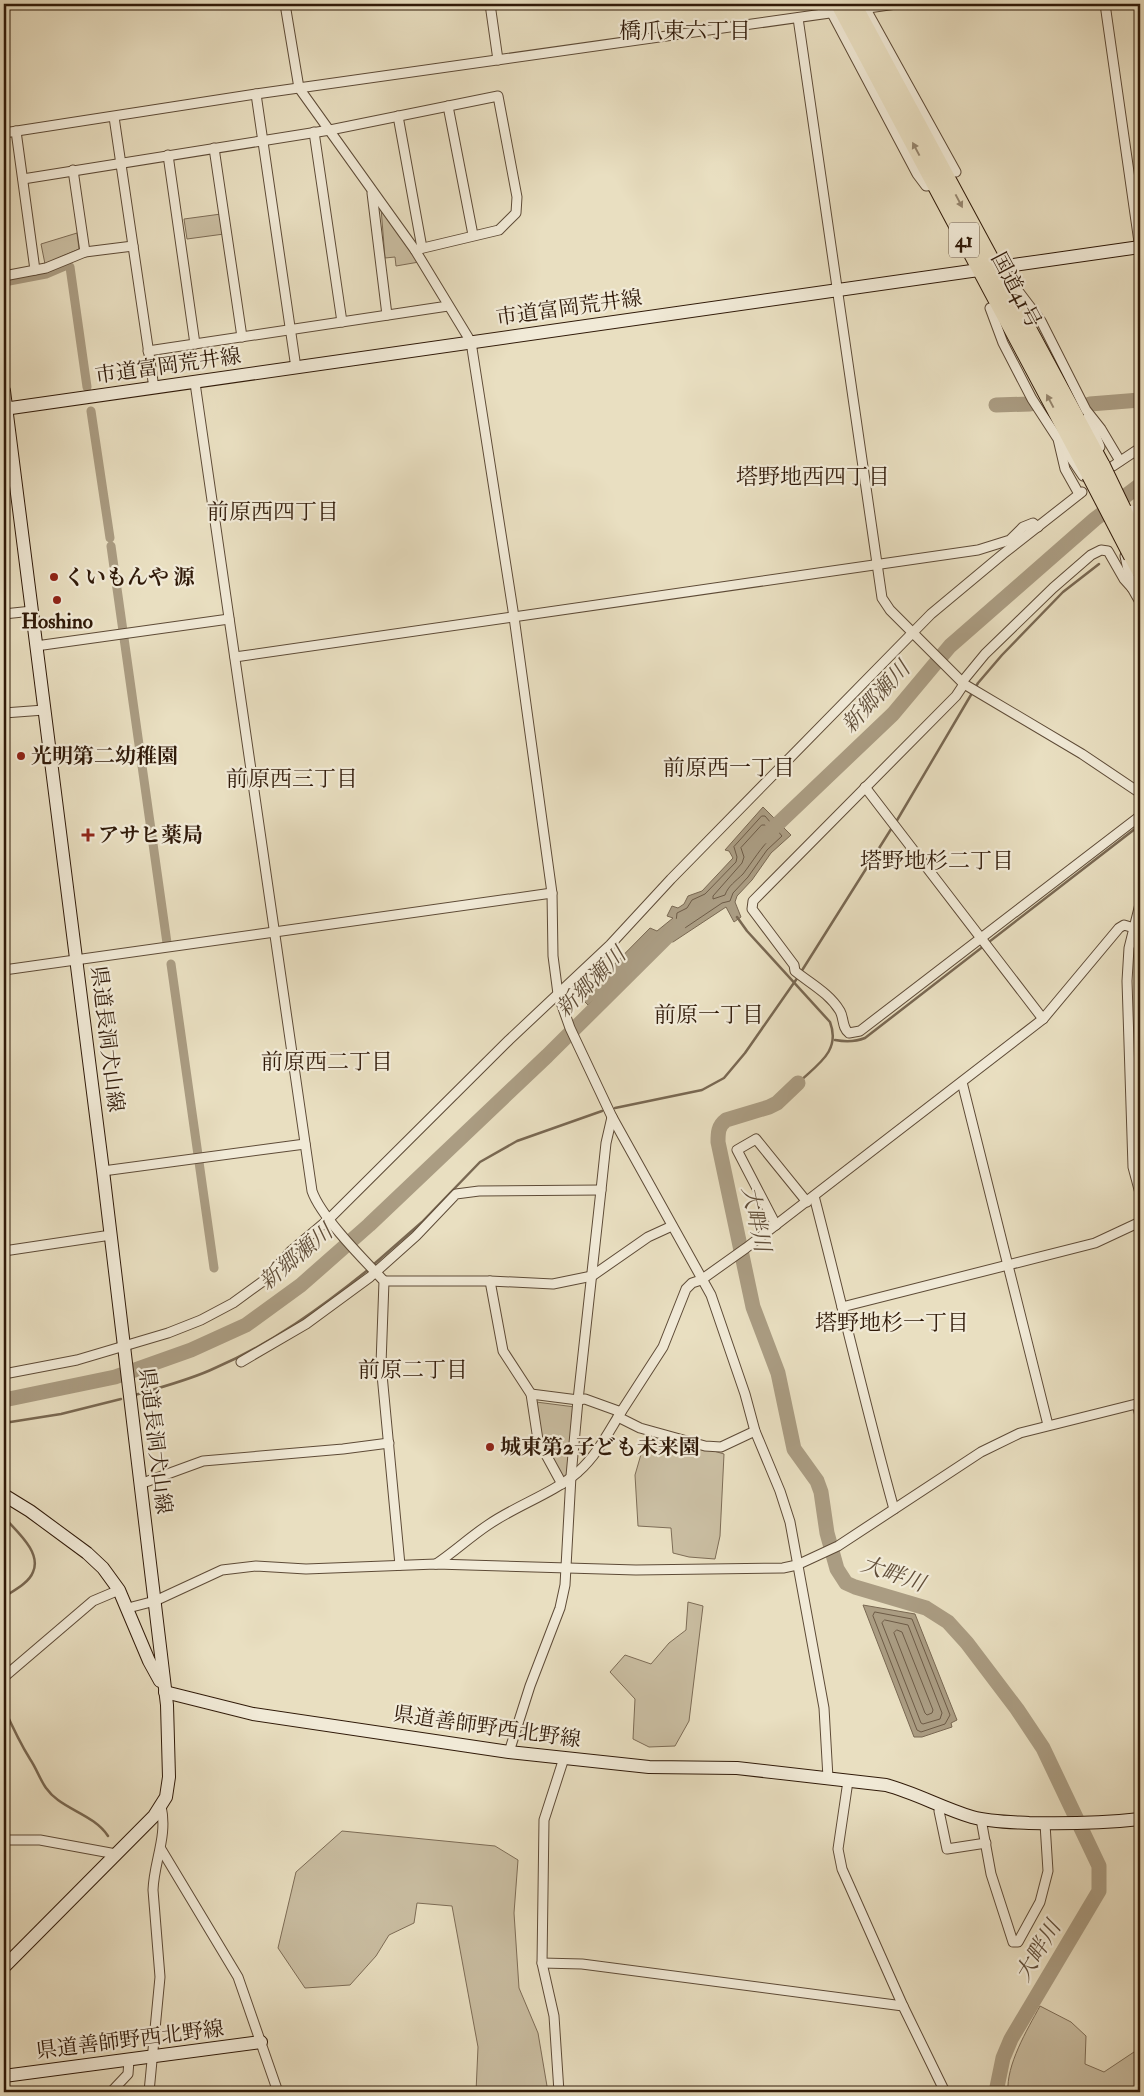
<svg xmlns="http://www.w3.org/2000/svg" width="1144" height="2096" viewBox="0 0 1144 2096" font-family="'IM FELL Double Pica','Noto Serif JP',serif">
<rect width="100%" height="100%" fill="#e9dfc1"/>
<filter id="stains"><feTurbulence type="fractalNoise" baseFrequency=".004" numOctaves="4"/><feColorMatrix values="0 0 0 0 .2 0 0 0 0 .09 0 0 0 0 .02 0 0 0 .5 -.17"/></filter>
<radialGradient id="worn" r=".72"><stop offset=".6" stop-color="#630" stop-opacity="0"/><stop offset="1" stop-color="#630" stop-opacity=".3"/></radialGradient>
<g fill="#cabea2" stroke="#7d6c56">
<path d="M381,208L419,262L396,266L395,257L385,258Z"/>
<path d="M221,214L224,234L187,239L184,219Z"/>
<path d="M77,233L79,249L45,264L41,244Z"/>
<path d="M536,1402L575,1407L569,1475L562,1479L540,1436Z"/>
<path d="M646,1437L680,1441L724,1454L720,1536L715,1559L689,1557L673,1553L671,1528L638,1526L635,1475Z"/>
<path d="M688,1602L703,1606L689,1721L675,1746L649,1747L633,1739L635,1699L610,1672L625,1655L651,1664L669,1643L686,1630Z"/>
<path d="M342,1831L495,1846L518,1860L514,1913L519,1988L538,2033L548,2092H476L478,2047L452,1906L417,1903L414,1923L389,1935L376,1956L350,1985L305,1988L278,1948L296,1872Z"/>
<path d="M1040,2006L1071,2022L1086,2036L1085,2064L1104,2072L1140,2048V2085L1132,2092H1008C1006,2065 1027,2030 1040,2006Z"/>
</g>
<g fill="#aa9c82" stroke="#796852">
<path d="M763,807L791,835L771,853L752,880L737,896L735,902L741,917L734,922L726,907L673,942L661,939L638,959L624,976L588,1005L581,998L650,928L657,931L673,918L667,916L672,906L678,908L684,904L688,896L702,891L733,858L729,851L725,850Z"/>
<path d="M863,1605L915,1614L957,1720L951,1723L952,1727L922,1737H914Z"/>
</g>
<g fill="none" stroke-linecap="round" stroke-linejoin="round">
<g stroke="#6d5b46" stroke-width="1">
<path d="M762,816H765L782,836L767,850L748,877L733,893L730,901L722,903L673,936L666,935L665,931L676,922L677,913L687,908L692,900L705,894L736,862L737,857L734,847Z"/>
<path d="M762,825H765L773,833V836C761,847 753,861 743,874C736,881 728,886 725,895L713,899V896L742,863L744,857L741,848Z"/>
<path d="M875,1612L912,1619L950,1715L945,1724L921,1732L917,1730L873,1616Z"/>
<path d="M885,1620L908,1625L942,1713L940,1719L923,1724L921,1723L882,1623Z"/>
<path d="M897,1630L902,1632L933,1710L932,1713L927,1715L925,1713L894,1633Z"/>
</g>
<g stroke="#796852" stroke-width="2.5">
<path d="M896,822L978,683L1002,655L1063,592L1099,564"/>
<path d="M737,917L747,931L830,1022C841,1051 818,1064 798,1083"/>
<path d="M801,972L893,826"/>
<path d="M835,1040C846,1042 855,1042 865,1038L1140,825"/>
<path d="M615,1108L702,1090L724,1078L745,1053L798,977"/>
<path d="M373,1265L422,1222L480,1162L517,1141L602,1111"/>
<path d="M135,1395C161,1387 190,1380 215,1368C271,1344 322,1307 369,1269"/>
<path d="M4,1423L61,1414L121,1399"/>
<path d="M4,1517C16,1531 42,1552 33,1572C29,1583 13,1591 4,1597"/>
<path d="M4,1708C12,1726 20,1743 30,1759C40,1774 42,1789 58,1800C74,1812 96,1818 108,1836"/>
</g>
<g stroke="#aa9c82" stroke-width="9">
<path d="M4,282L46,274L67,265L70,267L87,387"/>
<path d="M91,411L110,538"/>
<path d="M111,546L167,943"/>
<path d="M171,964L214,1268"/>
</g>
<g stroke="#aa9c82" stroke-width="15">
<path d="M1090,404L1140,400"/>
<path d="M996,405L1030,404"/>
<path d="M765,836L893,714L950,646L1095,519L1140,485"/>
<path d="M798,1083L777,1103L769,1107L726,1120C718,1126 718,1133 718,1142L753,1307L778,1373L794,1449L817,1481L821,1492L827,1533L837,1569L846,1583L855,1587L926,1608L948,1622L967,1643L1017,1709L1043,1748L1099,1866V1891L1011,2039L1003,2058L996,2092"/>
<path d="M4,1400L115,1377L191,1350L246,1325L301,1285L369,1225L547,1056L678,926"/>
</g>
<path stroke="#c4b89c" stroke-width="9" stroke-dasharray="9 4.5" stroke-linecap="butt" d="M1132,588L1140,583"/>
<g stroke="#5e4b37" stroke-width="11">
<g id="street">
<path d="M285,4L299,88L415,250L471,342L514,617L552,893L553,956L558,994L570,1028L612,1117L711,1295L745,1394L755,1431L780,1491L790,1522L824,1708L828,1778"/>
<path d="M490,4L498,60"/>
<path d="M827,4L917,174L926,186L935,185"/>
<path d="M863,4L956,172"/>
<path d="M1105,4L1140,249"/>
<path d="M861,9L896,4"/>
<path d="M798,18L882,598L890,610L964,684L1082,754L1140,793"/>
<path d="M256,94L296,368"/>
<path d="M448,106L473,235"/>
<path d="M398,116L422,248"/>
<path d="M114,117L154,388"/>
<path d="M16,131L35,270"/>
<path d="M314,132L342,322"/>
<path d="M4,133L256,94L844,11"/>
<path d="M214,148L242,337"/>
<path d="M168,155L195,344"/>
<path d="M73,170L85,252"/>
<path d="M23,179L330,130L498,96L517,197L516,213L499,230L415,250"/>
<path d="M372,193L387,315"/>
<path d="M4,276L46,268L85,252L133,246"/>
<path d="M1019,292L1041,321L1086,410L1101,429L1120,461"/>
<path d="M990,308L1003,343L1032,399L1058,439L1065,469L1079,494"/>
<path d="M148,351L448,306"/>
<path d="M195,383L312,1191C321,1217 364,1260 384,1281L381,1364L400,1565"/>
<path d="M1088,417L1100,447"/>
<path d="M1061,443L1083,476"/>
<path d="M1113,466L1140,448"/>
<path d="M1125,556L1132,588L1140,602"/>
<path d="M4,614L32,611"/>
<path d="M36,646L229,619"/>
<path d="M235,657L978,550L1010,540L1023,527L1033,523L1038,527"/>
<path d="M962,682L985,654L1053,588L1091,555L1101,550L1108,551L1124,579L1132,588"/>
<path d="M964,684L956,696L753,901L752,909L794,965L795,971C811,984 829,993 840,1011C844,1018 842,1028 849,1033L860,1031L1140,816"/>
<path d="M4,713L44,710"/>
<path d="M865,787L1043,1019"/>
<path d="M1140,904L1129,948L1127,981L1133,1167L1140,1193"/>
<path d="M4,970L552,893"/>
<path d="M962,1082L1048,1425"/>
<path d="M103,1171L305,1144"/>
<path d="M814,1196C841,1300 865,1405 894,1509"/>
<path d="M776,1225L737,1150L756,1139L807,1202"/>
<path d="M4,1251L111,1235"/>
<path d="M384,1281H490L553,1284L592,1276L648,1237L672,1226"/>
<path d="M490,1281L503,1351L531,1394L538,1440L562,1484"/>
<path d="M842,1307L1095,1243L1140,1222"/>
<path d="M241,1362L306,1324L370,1277L416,1236L456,1194L479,1191L601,1190"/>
<path d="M4,1374L77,1360L168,1333L201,1320L233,1303L266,1279L291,1251L329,1219L509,1040L610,945L671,879L931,614L1003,554L1082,492"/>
<path d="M531,1394L578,1400L585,1399L621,1412L663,1347L686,1289L692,1283L701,1280L746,1248L1043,1019L1119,928L1124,925L1134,928"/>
<path d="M1137,1404L1140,1416"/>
<path d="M618,1417L640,1428L705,1446L721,1447L755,1431"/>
<path d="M140,1484L203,1461L343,1449L389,1443"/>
<path d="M436,1564C454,1552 470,1537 488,1525C517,1505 552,1494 578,1472C597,1455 608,1433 621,1412"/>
<path d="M128,1608L155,1601L222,1570L256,1566L306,1569L436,1564L636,1570L783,1568L797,1565L838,1546L981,1452L1020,1433L1140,1403"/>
<path d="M4,1677L93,1601L119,1590"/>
<path d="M509,1752L530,1686L560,1608L565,1585L571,1476L578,1400L601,1190L606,1143L612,1117"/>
<path d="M848,1781L838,1849L842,1869L903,2006L945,2092"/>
<path d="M940,1805L939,1811L947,1849L986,1843"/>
<path d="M981,1819L991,1874L1013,1942H1018L1040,1902L1048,1871L1045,1824"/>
<path d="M4,1840H40L116,1854"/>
<path d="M161,1849L238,1977L278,2092"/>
<path d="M542,1963L582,1964L903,2006"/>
<path d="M111,2092L128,2074L129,2060"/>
<path d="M149,2092L160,1977L153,1890C154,1861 168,1836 161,1806"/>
<path d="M559,2092L554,2016L542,1963L544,1820L564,1758"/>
</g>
</g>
<g stroke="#301a09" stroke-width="14">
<g id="secondary">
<path d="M4,391L103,1171L167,1705L169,1777L166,1797L154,1816L4,1967"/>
<path d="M4,409L1140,247"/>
<path d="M4,1495L30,1511L87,1553L103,1568L119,1590L149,1661L160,1681"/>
<path d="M165,1692L253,1714L509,1752L649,1767L737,1768L886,1785C916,1793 942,1808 972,1817C990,1822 1010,1822 1029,1823C1067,1824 1103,1823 1140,1819"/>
<path d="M4,2076L261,2042"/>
</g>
</g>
<g stroke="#301a09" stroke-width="18">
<g id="highway">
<path d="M839,4L1090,475"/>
<path d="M853,4L1102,466"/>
<path d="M1132,556L1140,571"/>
</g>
</g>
<use href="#street" stroke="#f1ead7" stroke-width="9"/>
<use href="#secondary" stroke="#f1ead7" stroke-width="12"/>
<use href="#highway" stroke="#e9dfc1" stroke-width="16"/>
<g stroke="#5e4b37" stroke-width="11" stroke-linecap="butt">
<path id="street-bridge" d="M1132,510L1140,526"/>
</g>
<g stroke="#301a09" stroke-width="18" stroke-linecap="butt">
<g id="highway-bridge">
<path d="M1102,466L1140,545"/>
<path d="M1090,475L1132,556"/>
</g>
</g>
<use href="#street-bridge" stroke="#f1ead7" stroke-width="9"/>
<use href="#highway-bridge" stroke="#e9dfc1" stroke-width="16"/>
</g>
<defs><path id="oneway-solid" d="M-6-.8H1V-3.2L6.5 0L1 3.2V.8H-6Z" transform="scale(1.25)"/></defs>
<g fill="#96866e">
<use href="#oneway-solid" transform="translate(916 149) rotate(-118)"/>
<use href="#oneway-solid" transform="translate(959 201) rotate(62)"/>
<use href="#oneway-solid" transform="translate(1050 401) rotate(-118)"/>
</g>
<g fill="#8f2418" stroke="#f1ead7" stroke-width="2">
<circle cx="54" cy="577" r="5"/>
<circle cx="57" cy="600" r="5"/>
<circle cx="21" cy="756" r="5"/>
<path d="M85.5 827.5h5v5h5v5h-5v5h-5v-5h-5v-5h5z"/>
<circle cx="490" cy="1447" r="5"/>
</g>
<g text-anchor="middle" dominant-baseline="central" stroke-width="4.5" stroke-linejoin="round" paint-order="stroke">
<rect fill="#f1ead7" stroke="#6a5847" stroke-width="1" x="949" y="222.5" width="30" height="35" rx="4"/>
<g font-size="20" font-weight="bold" fill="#301a09">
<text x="964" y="240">41</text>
</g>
<g font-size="21" fill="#301a09" stroke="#f1ead7">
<text transform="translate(1016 290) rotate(62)">国道41号</text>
<text transform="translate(569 308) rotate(-8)">市道富岡荒井線</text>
<text transform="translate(168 366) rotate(-8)">市道富岡荒井線</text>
<text transform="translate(107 1039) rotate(83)">県道長洞犬山線</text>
<text transform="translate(155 1441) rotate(83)">県道長洞犬山線</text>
<text transform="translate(487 1727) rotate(8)">県道善師野西北野線</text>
<text transform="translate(130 2040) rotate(-7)">県道善師野西北野線</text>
</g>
<g font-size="21" font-weight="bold" fill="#301a09" stroke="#f1ead7" text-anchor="start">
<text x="64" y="577">くいもんや 源</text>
<text x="57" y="621" text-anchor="middle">Hoshino</text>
<text x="31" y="756">光明第二幼稚園</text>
<text x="98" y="835">アサヒ薬局</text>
<text x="500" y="1447">城東第2子ども未来園</text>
</g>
<g font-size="22" fill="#301a09" stroke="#f1ead7">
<text x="685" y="31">橋爪東六丁目</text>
<text x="813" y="477">塔野地西四丁目</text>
<text x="273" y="512">前原西四丁目</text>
<text x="729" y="768">前原西一丁目</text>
<text x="292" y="779">前原西三丁目</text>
<text x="937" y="861">塔野地杉二丁目</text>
<text x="709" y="1015">前原一丁目</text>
<text x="327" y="1062">前原西二丁目</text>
<text x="892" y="1323">塔野地杉一丁目</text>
<text x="413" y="1370">前原二丁目</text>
</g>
<g font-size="22" font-style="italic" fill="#614e39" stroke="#f1ead7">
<text transform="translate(876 697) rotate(-47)">新郷瀬川</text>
<text transform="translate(591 982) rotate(-45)">新郷瀬川</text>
<text transform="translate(756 1219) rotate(78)">大畔川</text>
<text transform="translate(296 1257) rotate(-40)">新郷瀬川</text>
<text transform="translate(893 1574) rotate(19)">大畔川</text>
<text transform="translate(1038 1951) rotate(-59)">大畔川</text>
</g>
</g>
<rect width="1144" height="2096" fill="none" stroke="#e9dfc1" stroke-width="20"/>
<rect x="5" y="5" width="1134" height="2086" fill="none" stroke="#301a09" stroke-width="2.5"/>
<rect x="10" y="10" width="1124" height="2076" fill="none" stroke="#301a09"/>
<rect width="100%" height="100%" filter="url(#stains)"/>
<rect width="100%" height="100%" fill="url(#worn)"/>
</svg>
